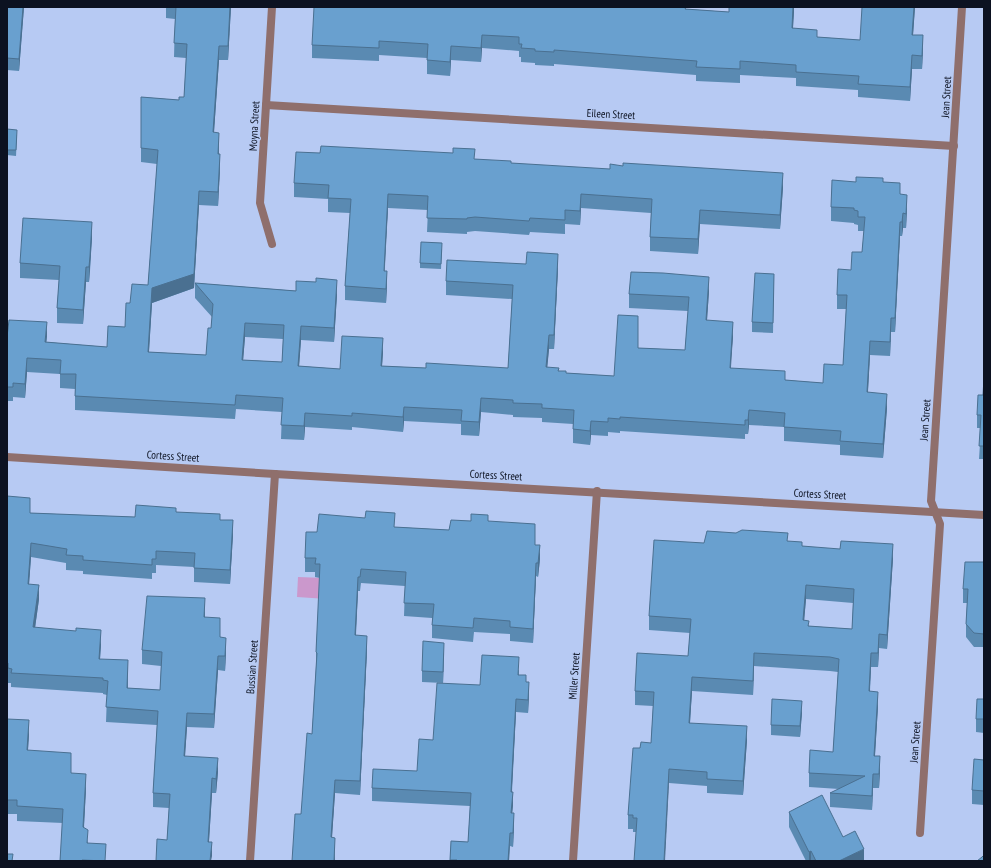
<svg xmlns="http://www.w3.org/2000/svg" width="991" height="868" viewBox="0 0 991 868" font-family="'PT Sans Narrow',sans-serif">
<rect width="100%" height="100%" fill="#b7caf3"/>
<path fill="#cb98cc" d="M298,577L325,578L327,599L297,597Z"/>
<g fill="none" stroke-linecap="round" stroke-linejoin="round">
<g stroke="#8f6f6c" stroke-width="8">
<path d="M272,7L260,203L272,244"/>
<path d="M266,105L954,146"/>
<path d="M7,457L275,474L984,515"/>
<path d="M920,833L940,524L931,501L962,7"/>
<path d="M250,861L275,474"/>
<path d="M573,861L597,491"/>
</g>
</g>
<g fill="#5a8ab2" fill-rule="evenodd">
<path d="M7,7H24L19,71L7,70Z"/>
<path d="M166,7H231L228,60H219L214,132L219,147V154L220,168L218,206L199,205L194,288L152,303L149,352L206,355L211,328L212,317L195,298V283L337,294L334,342L301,340L299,366L340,369L383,352L382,366L426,368H508L512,299L446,295V281L558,268L554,349H549L547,367L566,373L614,376L638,348L685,350L688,311L629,308V294L709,291L707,320L733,336L730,368L785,380L823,383L843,365L846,309H837V295L851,270L862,252L864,231H858V225L854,224V223L831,221V207L856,182H883L900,194L907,209L906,228H903L902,236H900L895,332H891L890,356L870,355L868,392L887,408L883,458L840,455V445L784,441V427L749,425L748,434H745V439L620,431V433L608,432V436L591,435L590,445L573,443V424L542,422V418L513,417V415L481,412L479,436L461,435V424L404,421L403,432L352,427V430L305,427L304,440L281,439L282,412L236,409L235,419L75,410V389L60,388V374L27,372L25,398L13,397V401H7V337L47,336L46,342L107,347L125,327L130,303L148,285L157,164L141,162V97L179,100L184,97L186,58L174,57L175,19L166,18ZM245,337L283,339L282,362L243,360Z"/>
<path d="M686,7V9L729,12L794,7L793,28L817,37L860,40L915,7L913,35L923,49L922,69H912L910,101L858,97V90L796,86V78L740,75V83L696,81V75L554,64V66L535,65V63L521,62V57H519V51L482,48L481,62L451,60L450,76L427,74V58L379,55V61L312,58V45Z"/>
<path d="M7,129L17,135L16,156L7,155Z"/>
<path d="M320,153L475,159L511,163L783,187L780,229L700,224L698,254L650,251V237L651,213L581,208L580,225L565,224V234L530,232L529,235L475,231L467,232V234L427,232L428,210L388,208L384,271L387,285L386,303L345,300V286L350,213L328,212V199L294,197V183Z"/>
<path d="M92,237L90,271L89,282H86L83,324L57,323V308L59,280L20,278V263Z"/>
<path d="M442,249L441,269L420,268V263Z"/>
<path d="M774,274L773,333L752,332V322Z"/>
<path d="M984,378V459H979L981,428H977V415L983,395Z"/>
<path d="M7,496L30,513L135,517L176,512L220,520L233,534L230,584L194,582V567L156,565V573H152V579L83,574V571L66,570V563L31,557L29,584L39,599L35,628L101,644L100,659L128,674V688L160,690L161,666L142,664V650L205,612V617L220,637L226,652L225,671L218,670L214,728L187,727L185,756L218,772L216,793H212L209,842L212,856L167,840L169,808L153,807V793L157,725L106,722L107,695L103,694V693L11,687V683H8V677H7Z"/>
<path d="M471,521H488L535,545L540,559L538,577L536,576L533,643L510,641V634L474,632L473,642L432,638V618L404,616L405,586L361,583L360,591H358L356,635L367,650L360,795L335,793L332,837L335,851L301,814L312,734L316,666V652L320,578L315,577V572H305V558L317,532L395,527L449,530Z"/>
<path d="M788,541L802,546L893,558L887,649L879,648L878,667H871L870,691L878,706L875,756L880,770L879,788H873L872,810L830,807V793L839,789L809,787V773L833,752L838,672L830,671L754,666L753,695L692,691L690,723L747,740L743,795L707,793V786L669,783L636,832H633V829H628V815L640,748L651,743L653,706L635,705V691L688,656L690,633L649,630V616L704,543ZM806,599L853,603L852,629L809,626L804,620Z"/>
<path d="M984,562V647H974L966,637V624L967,603H963V589Z"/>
<path d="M444,653L443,683L422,682V671Z"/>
<path d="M519,670V675L526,682L529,695L528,713L516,712L512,792L513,805L512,813L514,826L513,847L510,846L509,861H450L451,841L468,842L470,806L372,801V788L417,771L433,740L480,685Z"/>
<path d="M984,699V733L976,732V719Z"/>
<path d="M802,712L800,737L771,735V725Z"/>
<path d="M7,719L29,734L28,750L71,773L86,788L84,828L88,843L106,861H60L63,823L17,821V814H7Z"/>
<path d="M984,760V805L972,804V790Z"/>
<path d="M789,812L843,837L864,861H806L789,827Z"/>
</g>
<g fill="#4a7091">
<path d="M23,7H24L19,71V59Z"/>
<path d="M230,7H231L228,60V46Z"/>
<path d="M793,7H794V12L792,42V28Z"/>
<path d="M914,7H915L912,49V35Z"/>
<path d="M482,35V48L481,62V48Z"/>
<path d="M923,35V49L922,69V56Z"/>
<path d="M219,46V60L213,146V132Z"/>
<path d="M451,46V60L450,76V62Z"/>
<path d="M912,55V69L910,101V87Z"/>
<path d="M219,133V147L218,168V154Z"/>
<path d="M220,154V168L218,206V192Z"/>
<path d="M783,173V187L780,229V215Z"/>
<path d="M199,191V205L194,288L152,303L148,366V352L152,288Z"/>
<path d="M388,194V208L384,285V271Z"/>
<path d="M581,194V208L580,225V211Z"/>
<path d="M907,195V209L906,228V214Z"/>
<path d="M700,210V224L698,254V239Z"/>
<path d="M903,213V228L902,236V222Z"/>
<path d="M92,222V237L89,282V267Z"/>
<path d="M900,222V236L895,332V318Z"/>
<path d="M558,254V268L554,349V335Z"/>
<path d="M86,267V282L83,324V310Z"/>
<path d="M387,271V285L386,303V289Z"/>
<path d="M709,277V291L706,334V320Z"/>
<path d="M337,280V294L334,342V328Z"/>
<path d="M891,318V332L890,356V342Z"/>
<path d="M47,322V336L45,356V342Z"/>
<path d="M733,322V336L730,382V368Z"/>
<path d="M245,323V337L242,374V360Z"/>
<path d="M301,326V340L298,380V366Z"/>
<path d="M549,335V349L546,381V367Z"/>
<path d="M383,338V352L381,380V366Z"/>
<path d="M870,341V355L867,406V392Z"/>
<path d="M27,358V372L25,398V384Z"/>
<path d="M887,394V408L883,458V444Z"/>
<path d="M481,398V412L479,436V422Z"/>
<path d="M404,407V421L403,432V417Z"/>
<path d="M749,410V425L748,434V420Z"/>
<path d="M305,413V427L304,440V426Z"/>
<path d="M591,421V435L590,445V431Z"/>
<path d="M233,520V534L230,584V570Z"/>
<path d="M31,543V557L28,598V584Z"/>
<path d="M893,544V558L887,649V635Z"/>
<path d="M540,545V559L538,577V563Z"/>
<path d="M536,563V576L533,643V629Z"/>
<path d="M358,577V591L355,649V635Z"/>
<path d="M39,585V599L33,642V627Z"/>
<path d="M806,585V599L803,634V620Z"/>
<path d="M205,598V612L204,631V617Z"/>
<path d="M101,630V644L99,673V659Z"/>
<path d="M879,634V648L878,667V653Z"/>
<path d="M367,636V650L360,795V781Z"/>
<path d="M226,638V652L225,671V656Z"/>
<path d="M444,643V653L443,683V672Z"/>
<path d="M754,653V666L753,695V681Z"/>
<path d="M871,653V667L869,705V691Z"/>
<path d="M218,656V670L214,728V714Z"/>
<path d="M128,660V674L127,702V688Z"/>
<path d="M692,677V691L689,737V723Z"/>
<path d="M529,682V695L528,713V700Z"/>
<path d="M878,692V706L874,770V756Z"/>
<path d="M516,699V712L511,805V792Z"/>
<path d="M802,701V712L800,737V726Z"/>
<path d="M187,713V727L184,770V756Z"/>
<path d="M29,720V734L27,764V750Z"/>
<path d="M747,726V740L743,795V781Z"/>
<path d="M880,756V770L879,788V774Z"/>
<path d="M218,758V772L216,793V779Z"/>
<path d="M669,769V783L665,861H664Z"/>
<path d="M86,774V788L83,842V827Z"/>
<path d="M873,774V788L872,810V796Z"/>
<path d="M212,778V793L208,856V842Z"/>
<path d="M335,780V793L331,851V837Z"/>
<path d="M513,792V805L511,826V813Z"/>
<path d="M514,813V826L513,847V833Z"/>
<path d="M510,833L509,861H508Z"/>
<path d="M335,838V861H334Z"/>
<path d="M212,842V856L211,861H210Z"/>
<path d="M864,849V861H839Z"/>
<path d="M811,851V861H809V852Z"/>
</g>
<g fill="#69a0cf" stroke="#4a7091" fill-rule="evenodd">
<path d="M7,7H23L19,59L7,58Z"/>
<path d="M176,7H230L228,46H219L213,132L219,133L218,154H220L218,192L199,191L194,274L152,288L148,352L206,355L208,328H211L213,304L195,283L296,291V281L316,282V278L337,280L334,328L301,326L298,366L340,369L342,336L383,338L381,366L426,368V363L508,368L513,285L446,281L447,260L526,264L527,252L558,254L554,335H549L546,367L559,368L558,371H566V373L614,376L618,315L638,316V348L685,350L689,297L629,294L631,272L663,273L709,277L706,320L733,322L730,368L785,371V380L823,383L824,364L843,365L847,295H837L838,269L851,270L852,252H862L865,217H858V211L854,210V208L831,207L832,180L856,182V177L883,178V182L900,183V194L907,195L906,214L903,213L902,222H900L895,318H891L890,342L870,341L867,392L887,394L883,444L840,441L841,431L784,427L785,413L749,410L748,420H745V425L620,417V419L608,418V422L591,421L590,431L573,429L574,410L542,408V404L513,403V400L481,398L479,422L461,421L462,410L404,407L403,417L352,413V416L305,413L304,426L281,425L283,398L236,395L235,405L75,396L76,374H60L61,360L27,358L25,384L13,383V387H7V337L9,320L47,322L45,342L107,347L108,326L125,327L126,303H130L132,284L148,285L158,150L141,148V97L179,100V97H184L187,44L174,43ZM245,323L284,325L282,362L242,360Z"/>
<path d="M314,7H686L685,9L729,12V7H793L792,28L817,30V37L860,40L862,7H914L912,35H923L922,56L912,55L910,87L858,84L859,76L796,72V65L740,61V69L696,67L697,61L554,50V52L535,51V49L521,48L522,44H519V37L482,35L481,48L451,46L450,62L427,60L428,44L379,41V48L312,45Z"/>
<path d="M7,129L17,130L16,150H7Z"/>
<path d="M321,146L453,153V148L475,149L474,159L511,161V163L610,169V164L623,166V163L783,173L780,215L700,210L698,239L650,237L652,199L581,194L580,211L565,210V220L530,218L529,221L475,217L467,218V219L427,218L428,196L388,194L384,271H387L386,289L345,286L351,199L328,198L329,185L294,183L296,152L320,153Z"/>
<path d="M23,218L92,222L90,256L89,267H86L83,310L57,308L60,266L20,263Z"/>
<path d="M421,242L442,243L441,264L420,263Z"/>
<path d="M755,273L774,274L773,323L752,322Z"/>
<path d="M984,378V446H979L981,415H977L978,395H983Z"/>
<path d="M7,496L30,498V513L135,517L136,505L176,508V512L220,514V520H233L230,570L194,568L195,553L156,551V559H152V565L83,560V556L66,555L67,549L31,543L28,584L39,585L33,627L76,631V628L101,630L99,659L128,660L127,688L160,690L162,652L142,650L147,596L205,598L204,617L220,618V637L226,638L225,656H218L214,714L187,713L184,756L218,758L216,779L212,778L208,842H212L210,861H156L157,839L167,840L170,794L153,793L158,711L106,707L108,681L103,680V678L11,673L12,669L8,668V663H7Z"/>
<path d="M366,511L395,513L394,527L449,530L451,520L471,521V514L488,515V521L535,524V545H540L538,563H536L533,629L510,627V621L474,618L473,628L432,625L434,604L404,603L406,572L361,569L360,577H358L355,635L367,636L360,781L335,780L331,837L335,838L334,861H292L295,814H301L307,733L312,734L317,653L316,652L320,564H315L316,558H305L306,532H317L319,514L365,518Z"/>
<path d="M742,530L788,533L787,541L802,542V546L840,549L841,541L893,544L887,635L879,634L878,653H871L869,691L878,692L874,756H880L879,774H873L872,796L830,793L865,776L809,773L810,750L833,752L839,659L830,657L754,653L753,681L692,677L689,723L747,726L743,781L707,779V772L669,769L664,861H634L637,818H633V815H628L633,748H640L641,742L651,743L654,692L635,691L637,653L688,656L691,619L649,616L654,540L704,543L707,531L736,533ZM806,585L854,589L852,629L808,626L809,621L803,620Z"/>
<path d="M965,562H984V634L974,633L966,624L968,589H963Z"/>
<path d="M423,641L444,643L443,672L422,671Z"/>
<path d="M482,655L519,657L518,675H526V682H529L528,700L516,699L511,792H513L511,813H514L513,833H510L508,861H457V860H450L451,841L468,842L471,793L372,788L373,769L417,771L419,739L433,740L437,683L480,685Z"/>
<path d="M772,699L802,701L800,726L771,725Z"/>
<path d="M977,699H984V719H976Z"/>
<path d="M7,719L29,720L27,750L71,753V773L86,774L83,827L88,830L87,843L106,844L105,861L82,860V861H60L63,809L17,806V800H7Z"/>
<path d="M974,759L984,760V791L972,790Z"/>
<path d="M822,795L843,837L855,831L864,849L839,861H816L811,851L809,852L789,812Z"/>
<path d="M7,854H13L12,861H7Z"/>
<path d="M984,855V861H977L982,857Z"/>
</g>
<g text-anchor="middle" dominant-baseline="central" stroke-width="3" stroke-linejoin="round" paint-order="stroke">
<g font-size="11" fill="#0c1221" stroke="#b7caf3">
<text transform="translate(946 97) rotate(-87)">Jean Street</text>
<text transform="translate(611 114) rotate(3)">Eileen Street</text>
<text transform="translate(254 126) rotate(-87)">Moyna Street</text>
<text transform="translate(925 420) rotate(-86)">Jean Street</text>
<text transform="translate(173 456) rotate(4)">Cortess Street</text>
<text transform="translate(496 475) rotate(3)">Cortess Street</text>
<text transform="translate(820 494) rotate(3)">Cortess Street</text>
<text transform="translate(252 667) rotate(-86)">Bussian Street</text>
<text transform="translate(574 676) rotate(-86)">Miller Street</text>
<text transform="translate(915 742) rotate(-86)">Jean Street</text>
</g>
</g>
<rect width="991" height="868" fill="none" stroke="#0c1221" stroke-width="16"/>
</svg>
